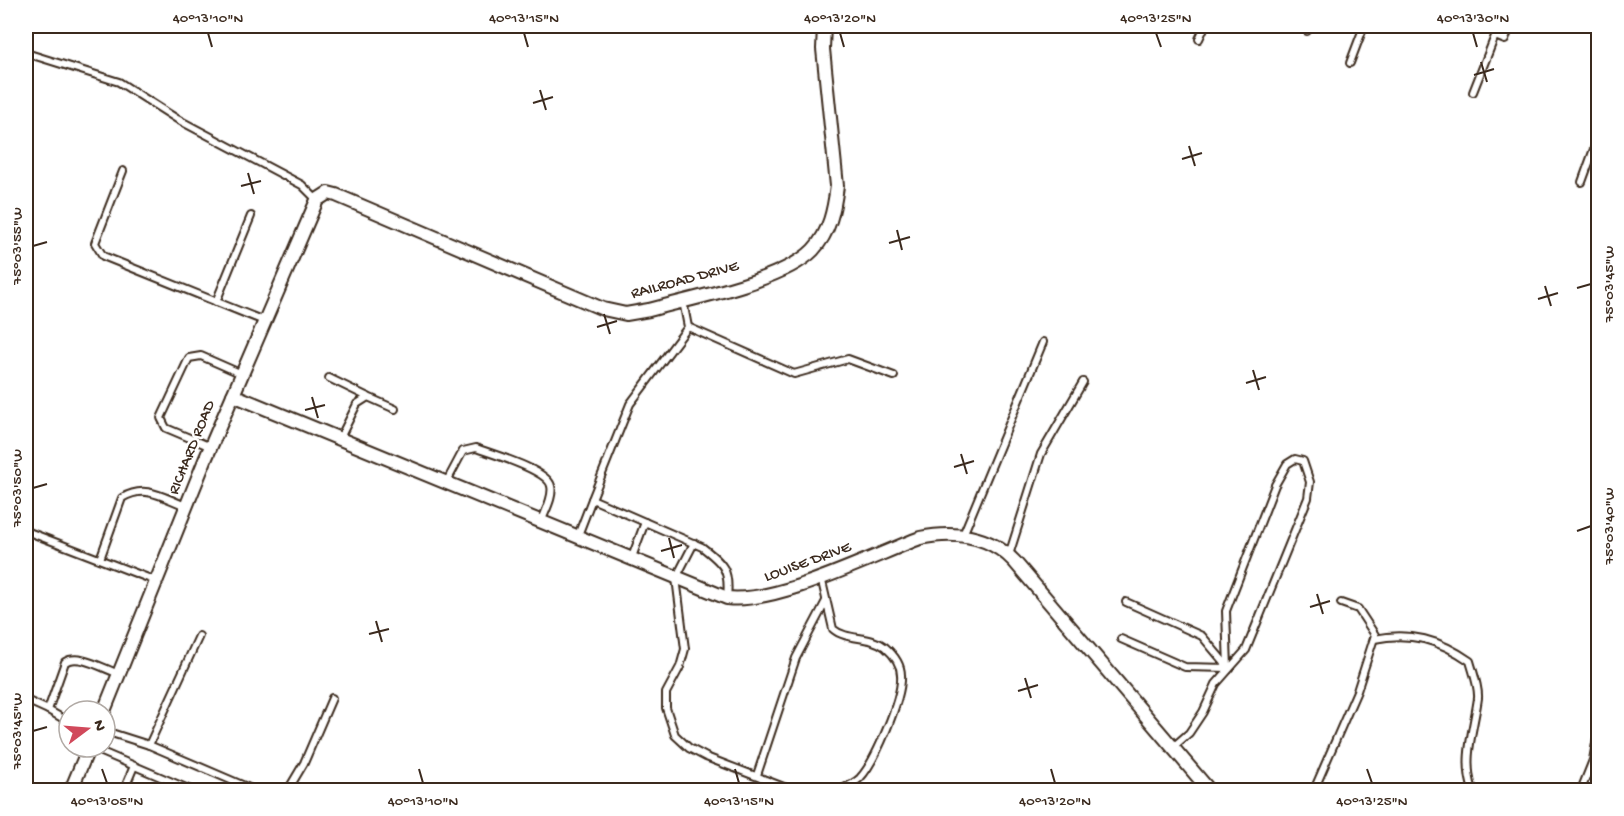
<svg xmlns="http://www.w3.org/2000/svg" width="1624" height="816" viewBox="0 0 1624 816" font-family="'Gochi Hand',sans-serif">
<rect width="100%" height="100%" fill="#fff"/>
<filter id="ink" filterUnits="userSpaceOnUse"><feTurbulence type="fractalNoise" baseFrequency=".0167" numOctaves="2"/><feDisplacementMap in="SourceGraphic" scale="12" xChannelSelector="R" yChannelSelector="G"/><feConvolveMatrix kernelMatrix="1 2 1 2 8 2 1 2 1" color-interpolation-filters="sRGB"/></filter>
<g filter="url(#ink)">
<g fill="none" stroke-linecap="round" stroke-linejoin="round">
<g stroke="#3b2a1e" stroke-width="10">
<g id="service">
<path d="M1307,31L1310,26"/>
<path d="M1199,39L1205,26"/>
<path d="M26,53L119,82L177,119L302,185L317,200"/>
<path d="M1350,63L1364,26"/>
<path d="M1473,92L1495,36L1505,40L1510,26"/>
<path d="M123,171L95,243L103,256L264,321"/>
<path d="M1582,182L1598,138"/>
<path d="M216,302L251,216"/>
<path d="M688,327L794,374L848,359L894,376"/>
<path d="M329,378L368,397"/>
<path d="M340,438L357,404L368,397L395,409"/>
<path d="M211,447L166,428L161,418L189,358L201,356L242,374"/>
<path d="M446,483L463,451L476,448C492,454 548,470 551,486C554,497 544,513 541,523"/>
<path d="M592,499L630,404L688,327L683,301"/>
<path d="M26,531L156,581"/>
<path d="M963,535L1043,342"/>
<path d="M577,538L592,499L702,547C724,564 730,570 727,598"/>
<path d="M694,543L676,578L685,649L680,667L666,693V708L675,735L689,748L706,757L789,789L803,790"/>
<path d="M1009,555L1041,454L1083,382"/>
<path d="M100,559L122,498C146,484 162,497 186,506"/>
<path d="M631,560L645,522"/>
<path d="M821,577L833,629C847,641 870,635 885,647C893,654 901,664 901,675C903,697 875,762 860,778C855,783 846,787 840,790"/>
<path d="M1126,602L1202,636L1228,667"/>
<path d="M1121,639L1185,667L1228,668"/>
<path d="M1374,639C1410,631 1440,640 1470,661C1473,672 1479,687 1478,698C1474,728 1462,760 1473,790"/>
<path d="M26,700L48,710"/>
<path d="M69,722L48,710L65,662C79,653 104,669 119,674"/>
<path d="M105,731L149,745L254,790"/>
<path d="M149,745L199,636"/>
<path d="M90,747L191,790"/>
<path d="M1173,747L1189,733L1203,712L1216,684L1246,650L1308,498L1310,482L1303,461L1295,459L1287,464L1275,485L1226,611L1228,668"/>
<path d="M757,775L796,658L826,601"/>
<path d="M124,790L134,766"/>
<path d="M288,790L304,763L332,698"/>
<path d="M1314,790L1357,691L1375,635L1358,609L1341,603"/>
<path d="M1581,790L1593,760L1598,732"/>
</g>
</g>
<g stroke="#3b2a1e" stroke-width="16">
<g id="minor">
<path d="M233,395L727,598C777,604 870,557 920,538C954,531 989,535 1014,561L1209,790"/>
<path d="M104,711L205,460L317,200L328,193L336,195L603,309L626,314L649,310C692,298 783,281 813,250C830,232 834,209 837,186L823,49L824,26"/>
<path d="M71,790L89,747"/>
</g>
</g>
<use href="#service" stroke="#fff" stroke-width="6"/>
<use href="#minor" stroke="#fff" stroke-width="12"/>
</g>
</g>
<path fill="none" stroke="#3b2a1e" stroke-width="2" d="M208,33L212,47M524,33L528,47M840,33L844,47M1156,33L1161,47M1473,33L1477,47M1481,62L1487,82M1474,75L1494,69M540,90L546,110M533,103L553,97M1189,146L1195,166M1182,159L1202,153M248,173L254,194M241,186L261,181M897,230L902,250M889,243L910,237M33,246L47,242M1545,286L1551,306M1577,288L1591,284M1538,299L1558,293M604,314L610,334M597,327L617,321M1253,370L1259,390M1246,383L1266,377M312,397L318,418M305,410L325,405M961,454L967,474M954,467L974,461M33,488L47,484M1577,531L1591,526M669,538L674,558M661,551L682,545M1317,594L1323,614M1310,607L1330,601M376,621L382,642M369,634L389,629M1025,678L1031,698M1018,691L1038,685M33,731L47,727M102,769L107,783M419,769L423,783M735,769L739,783M1051,769L1055,783M1367,769L1372,783"/>
<g text-anchor="middle" dominant-baseline="central" stroke-width="5" stroke-linejoin="round" paint-order="stroke">
<g font-size="16" fill="#3b2a1e" stroke="#fff">
<text transform="translate(685 281) rotate(-15)">RAILROAD DRIVE</text>
<text transform="translate(193 448) rotate(-68)">RICHARD ROAD</text>
<text transform="translate(808 563) rotate(-20)">LOUISE DRIVE</text>
</g>
</g>
<rect width="1624" height="816" fill="none" stroke="#fff" stroke-width="66"/>
<g transform="translate(87 729) rotate(74)"><circle r="28" fill="#ffffff" stroke="#b1aaa5" stroke-width="1.5"/>
<path d="M0-4.5L10 22L0 15L-10 22Z" fill="#d1495b"/>
<text y="-9" font-size="16" font-weight="bold" text-anchor="middle" fill="#3b2a1e">N</text>
</g>
<rect x="33" y="33" width="1558" height="750" fill="none" stroke="#3b2a1e" stroke-width="2"/>
<g font-size="15" text-anchor="middle" fill="#3b2a1e">
<text x="208" y="22">40°13'10"N</text>
<text x="524" y="22">40°13'15"N</text>
<text x="840" y="22">40°13'20"N</text>
<text x="1156" y="22">40°13'25"N</text>
<text x="1473" y="22">40°13'30"N</text>
<text transform="translate(16 246) rotate(-90)" y="5">75°03'55"W</text>
<text transform="translate(1608 284) rotate(-90)" y="5">75°03'45"W</text>
<text transform="translate(16 488) rotate(-90)" y="5">75°03'50"W</text>
<text transform="translate(1608 526) rotate(-90)" y="5">75°03'40"W</text>
<text transform="translate(16 731) rotate(-90)" y="5">75°03'45"W</text>
<text x="107" y="805">40°13'05"N</text>
<text x="423" y="805">40°13'10"N</text>
<text x="739" y="805">40°13'15"N</text>
<text x="1055" y="805">40°13'20"N</text>
<text x="1372" y="805">40°13'25"N</text>
</g>
</svg>
